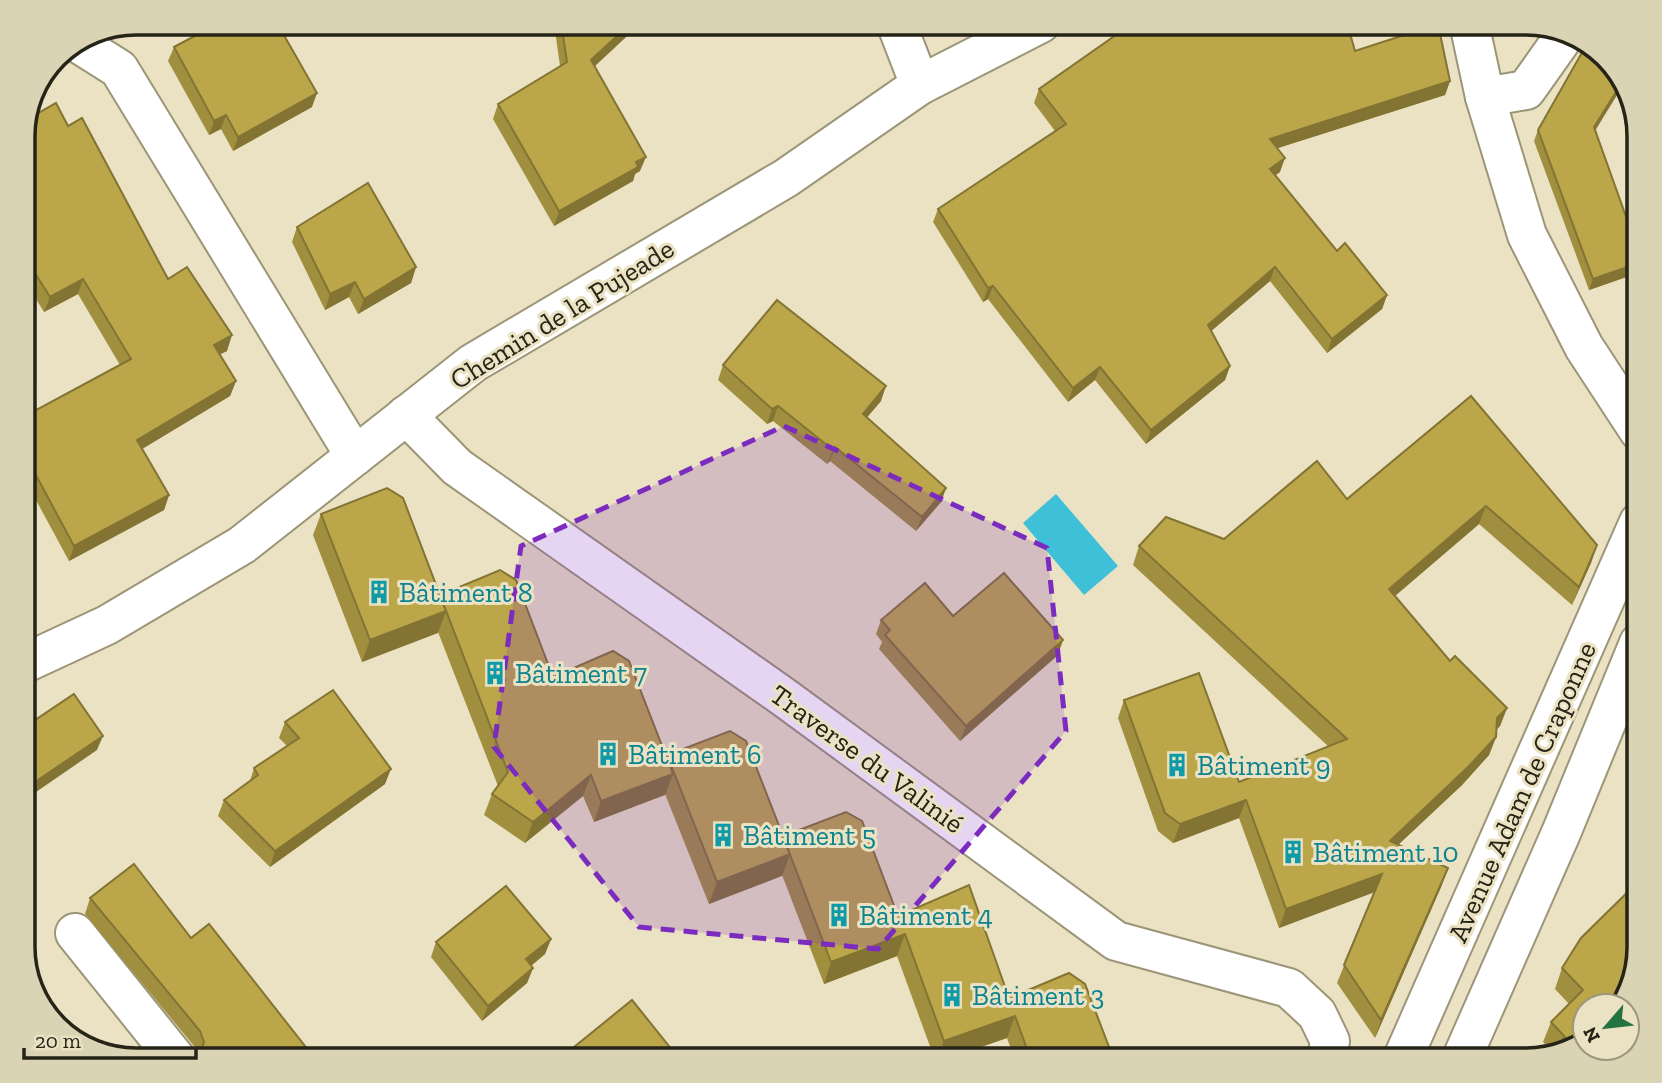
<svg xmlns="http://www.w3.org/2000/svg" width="1662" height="1083" viewBox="0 0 1662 1083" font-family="'Zilla Slab',serif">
<rect width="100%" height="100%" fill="#eae2c2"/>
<path fill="#3fc0d9" d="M1056,494L1118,566L1084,595L1023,523Z"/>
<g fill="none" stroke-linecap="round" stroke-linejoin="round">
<g stroke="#9c9577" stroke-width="42">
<g id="street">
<path d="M896,23L920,85"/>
<path d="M81,45L119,69L355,456"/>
<path d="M1485,97L1526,90L1565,35"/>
<path d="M406,415L457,467L785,698L1116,941L1289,988L1317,1014L1330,1041L1327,1060"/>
<path d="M23,664L107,625L242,545L473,363L786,178L920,85L1041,23"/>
<path d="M75,933L177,1060"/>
</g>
</g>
<g stroke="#9c9577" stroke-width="42">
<g id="secondary">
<path d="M1469,23L1485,97L1527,235L1584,347L1639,431"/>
<path d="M1402,1060L1639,522"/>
<path d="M1461,1060L1561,833L1639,643"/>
</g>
</g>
<use href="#street" stroke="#fff" stroke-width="38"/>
<use href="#secondary" stroke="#fff" stroke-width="38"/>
</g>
<g fill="#a18f40">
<path d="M212,23H277L312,107L233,151L221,129L209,135L168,61L174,47L211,27Z"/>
<path d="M439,23H464L448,31Z"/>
<path d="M554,23H641L594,67L640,171L635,174L633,181L554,226L493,119L498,104L560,66Z"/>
<path d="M1355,51L1450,81L1445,95L1278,148L1280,172L1275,175L1337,251L1387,295L1382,309L1327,353L1270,281L1211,331L1230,366L1225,380L1146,444L1095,380L1068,402L988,299L983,302L933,222L938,209L1055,131L1034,103L1039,89Z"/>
<path d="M68,126L168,279L227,351L220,354L236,381L230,396L142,449L169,495L164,510L69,561L23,476V417L120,365L78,294L44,312L23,278V129Z"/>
<path d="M1538,130H1595L1639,253L1638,273L1589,290L1534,141Z"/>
<path d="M297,227L416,267L411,283L358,314L349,297L325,310L292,242Z"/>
<path d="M723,365L881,401L867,417L946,488L941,502L916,531L830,461L827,464L773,421L767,424L718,380Z"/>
<path d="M1471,396L1597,545L1591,563L1572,605L1479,524L1395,596L1450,661L1507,708L1500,726L1496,730V737L1489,755L1462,785L1398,845L1448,868L1441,887L1375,1038L1337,983L1374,892L1279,928L1239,818L1173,843L1158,831L1118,718L1124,700L1239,782L1329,747L1133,565L1139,546L1224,539L1347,499Z"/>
<path d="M321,514L440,595L666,757L898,916L1009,998L1114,1060H1015L1007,1038L943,1060H935L897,956L824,984L782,875L709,904L665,794L594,822L583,796L525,843L484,815L492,794L498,786L438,632L362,662L313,535Z"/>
<path d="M953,616L1058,655L960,741L879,649L882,642L876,634L881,620Z"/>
<path d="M285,722L385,784L270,867L218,816L224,800L250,781L254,768L287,746L279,738Z"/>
<path d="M90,898L191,938L316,1060H198L199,1057L194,1046L85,914Z"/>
<path d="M1581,938L1585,1043L1552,1051L1543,1042L1551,1022L1569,1004L1555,989L1562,968Z"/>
<path d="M551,939L545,954L531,966L533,968L527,983L482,1021L431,957L436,942Z"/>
</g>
<g fill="#837434">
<path d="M452,23H464L448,31Z"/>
<path d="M631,23H641L585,75L591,60Z"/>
<path d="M1624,79L1625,82L1590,139L1594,127Z"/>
<path d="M1450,81L1445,95L1265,152L1270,139Z"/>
<path d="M317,93L312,107L233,151L238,137Z"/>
<path d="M226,115L221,129L209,135L214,121Z"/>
<path d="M646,157L640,171L635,174L633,181L554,226L559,211Z"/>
<path d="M1285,158L1280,172L1265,183L1270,169Z"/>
<path d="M1639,263L1638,273L1589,290L1593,279Z"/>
<path d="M416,267L411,283L358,314L364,299Z"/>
<path d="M1275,267L1270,281L1203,338L1208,325Z"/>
<path d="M83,279L78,294L44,312L50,297Z"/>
<path d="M355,282L349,297L325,310L330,294Z"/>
<path d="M993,286L988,299L983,302L988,288Z"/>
<path d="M1387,295L1382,309L1327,353L1332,339Z"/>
<path d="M232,335L227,351L209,360L214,345Z"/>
<path d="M1230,366L1225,380L1146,444L1151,430Z"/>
<path d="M1100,367L1095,380L1068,402L1073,388Z"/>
<path d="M236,381L230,396L132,455L137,440Z"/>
<path d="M886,386L881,401L858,428L863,414Z"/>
<path d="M778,406L773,421L767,424L772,409Z"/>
<path d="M835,447L830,461L827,464L833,450Z"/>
<path d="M946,488L941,502L916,531L922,517Z"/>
<path d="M169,495L164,510L69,561L74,546Z"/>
<path d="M1486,506L1479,524L1382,607L1389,589Z"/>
<path d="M1597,545L1591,563L1572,605L1579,587Z"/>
<path d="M446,611L438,633L362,662L370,640Z"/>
<path d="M1063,640L1058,655L960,741L966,726Z"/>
<path d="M1507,708L1500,726L1490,736L1497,718Z"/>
<path d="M103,736L97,750L23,801V790Z"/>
<path d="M1496,737L1489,755L1462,785L1383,859L1390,841Z"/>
<path d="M391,769L385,784L270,867L275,851Z"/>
<path d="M673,774L665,795L594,822L601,801Z"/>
<path d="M591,775L583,796L525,843L533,822Z"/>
<path d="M1246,800L1239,818L1173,843L1180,824Z"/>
<path d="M790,854L782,876L709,904L717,882Z"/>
<path d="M1448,868L1441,887L1375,1038L1381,1020Z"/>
<path d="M1382,874L1375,892L1279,928L1286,909Z"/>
<path d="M905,934L897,956L824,984L831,962Z"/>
<path d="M551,939L545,954L521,974L526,959Z"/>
<path d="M533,968L527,983L482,1021L488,1006Z"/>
<path d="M1015,1016L1007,1038L943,1060H937L944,1041Z"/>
</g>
<g fill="#bba64a" stroke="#837434" stroke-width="2">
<path d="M219,23H277L317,93L238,137L226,115L214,121L174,47Z"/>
<path d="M561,23H631L591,60L646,157L636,162L638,167L559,211L498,104L567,62Z"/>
<path d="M1133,23H1347L1355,51L1438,24L1450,81L1270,139L1285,158L1270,169L1337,251L1345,243L1387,295L1332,339L1275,267L1208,325L1230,366L1151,430L1100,367L1073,388L993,286L988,288L938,209L1066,124L1039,89Z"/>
<path d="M1588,42L1624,79L1594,127L1639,253V263L1593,279L1538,130Z"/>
<path d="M56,103L68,126L82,118L168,279L187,267L232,335L214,345L236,381L137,440L169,495L74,546L23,451V417L131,359L83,279L50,297L23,254V129L28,119Z"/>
<path d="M368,183L416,267L364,299L355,282L330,294L297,227Z"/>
<path d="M777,300L886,386L863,414L946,488L922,517L835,447L833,450L778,406L772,409L723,365Z"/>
<path d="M1471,396L1597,545L1579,587L1486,506L1389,589L1450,661L1455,656L1507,708L1497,718L1496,737L1468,767L1390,841L1448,868L1381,1020L1344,965L1382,874L1286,909L1246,800L1180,824L1165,813L1124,700L1199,673L1239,782L1347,739L1139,546L1166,517L1224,539L1317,461L1347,499Z"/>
<path d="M387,488L403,498L446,611L370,640L321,514Z"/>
<path d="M500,570L516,580L553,677L613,651L629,661L673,774L601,801L591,775L533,822L492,794L508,772L440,595Z"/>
<path d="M1004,573L1063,640L966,726L885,635L890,630L881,620L925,583L953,616Z"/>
<path d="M333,690L391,769L275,851L224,800L258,775L254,768L299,738L285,722Z"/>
<path d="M74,694L103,736L23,790V709L32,722Z"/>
<path d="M730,731L746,741L790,854L717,882L667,755Z"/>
<path d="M846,812L862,821L898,916L969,885L1009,998L1069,973L1085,984L1114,1060H1031L1015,1016L944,1041L905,934L831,962L783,836Z"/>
<path d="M134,864L191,938L209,924L316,1060H201L199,1058L204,1042L200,1031L90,898Z"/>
<path d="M1639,881V947L1621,1006H1585V1043L1582,1045L1548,1054L1565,1037L1551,1022L1583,990L1562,968L1581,938Z"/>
<path d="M506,886L551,939L526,959L533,968L488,1006L436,942Z"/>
<path d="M632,1000L677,1056L672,1060H566L563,1056Z"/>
<path d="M1186,1053L1197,1060H1167Z"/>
</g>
<path fill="#7b2cbf" fill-opacity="0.2" stroke="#7b2cbf" stroke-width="5" stroke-dasharray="14 9" stroke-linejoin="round" d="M784,426L1047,548L1066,731L878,949L639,927L494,747L521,546Z"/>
<defs>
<g id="building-bare" transform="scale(1.89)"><path d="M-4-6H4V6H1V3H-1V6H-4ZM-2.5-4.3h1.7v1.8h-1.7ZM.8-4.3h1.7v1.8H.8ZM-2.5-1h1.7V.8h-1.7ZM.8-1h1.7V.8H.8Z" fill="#0f9aa8" stroke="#eae2c2" stroke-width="2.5" paint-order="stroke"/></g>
</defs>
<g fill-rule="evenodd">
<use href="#building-bare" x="379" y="592"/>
<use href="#building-bare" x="495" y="673"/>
<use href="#building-bare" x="608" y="754"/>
<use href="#building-bare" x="1177" y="765"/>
<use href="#building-bare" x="723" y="835"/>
<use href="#building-bare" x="1293" y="852"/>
<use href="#building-bare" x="839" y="915"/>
<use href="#building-bare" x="952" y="995"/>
</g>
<g text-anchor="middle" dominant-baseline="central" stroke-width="6" stroke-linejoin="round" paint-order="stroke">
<g font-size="28" fill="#262317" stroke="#eae2c2">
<text transform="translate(562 314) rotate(-32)">Chemin de la Pujeade</text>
<text transform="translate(867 759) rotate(36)">Traverse du Valinié</text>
<text transform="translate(1522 792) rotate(-66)">Avenue Adam de Craponne</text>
</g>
<g font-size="28" fill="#0d838f" stroke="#eae2c2" text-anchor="start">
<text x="399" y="592">Bâtiment 8</text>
<text x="515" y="673">Bâtiment 7</text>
<text x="628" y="754">Bâtiment 6</text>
<text x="1197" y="765">Bâtiment 9</text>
<text x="743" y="835">Bâtiment 5</text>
<text x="1313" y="852">Bâtiment 10</text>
<text x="859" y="915">Bâtiment 4</text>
<text x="972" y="995">Bâtiment 3</text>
</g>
</g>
<path d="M0 0H1662V1083H0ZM136 35H1526A101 101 0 0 1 1627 136V947A101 101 0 0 1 1526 1048H136A101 101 0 0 1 35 947V136A101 101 0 0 1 136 35Z" fill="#dad3b4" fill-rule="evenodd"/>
<path fill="none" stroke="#262317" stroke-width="3.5" d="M136 35H1526A101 101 0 0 1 1627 136V947A101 101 0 0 1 1526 1048H136A101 101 0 0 1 35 947V136A101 101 0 0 1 136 35Z"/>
<g transform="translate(1606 1027) rotate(242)"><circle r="33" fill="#eae2c2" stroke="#9c967e" stroke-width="2"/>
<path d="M0-5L12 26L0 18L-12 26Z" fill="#257342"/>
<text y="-10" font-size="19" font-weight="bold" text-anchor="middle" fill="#262317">N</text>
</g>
<path d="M24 1048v10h172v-10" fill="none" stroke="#262317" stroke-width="3.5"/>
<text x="35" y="1048" font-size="21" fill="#262317" stroke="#eae2c2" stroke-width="5" paint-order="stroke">20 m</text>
</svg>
